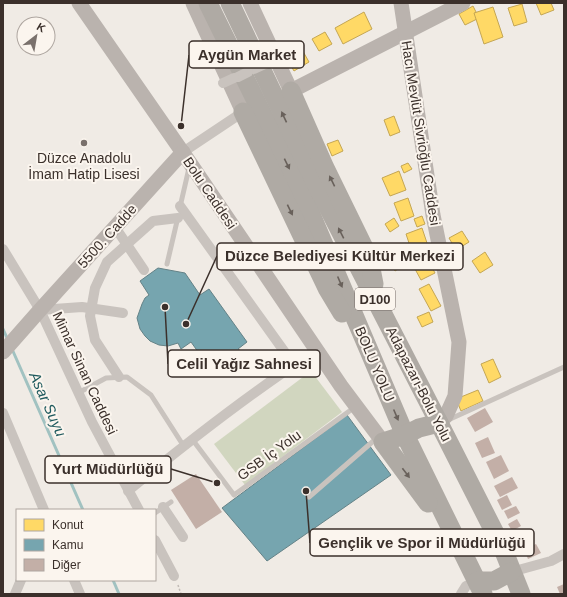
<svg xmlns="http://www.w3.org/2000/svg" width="567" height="597" viewBox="0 0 567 597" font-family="Helvetica,sans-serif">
<rect width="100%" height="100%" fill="#f0ebe5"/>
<path fill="#d1d6bf" d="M311,371L342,412L245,485L214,444Z"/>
<g fill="#ffd966" stroke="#c4a654">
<path d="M536,3H551L554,10L541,15Z"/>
<path d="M522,4L527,22L514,26L508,8Z"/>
<path d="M473,6L479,18L465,25L459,14Z"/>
<path d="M493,7L503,37L484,44L474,13Z"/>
<path d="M364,12L372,29L343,44L335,28Z"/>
<path d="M325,32L332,44L319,51L312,39Z"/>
<path d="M300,46L309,62L294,71L284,54Z"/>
<path d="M394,116L400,132L390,136L384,120Z"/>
<path d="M338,140L343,151L332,156L327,144Z"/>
<path d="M408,163L412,169L404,173L401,166Z"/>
<path d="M399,171L406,190L390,196L382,178Z"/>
<path d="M408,198L414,216L401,221L394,203Z"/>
<path d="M422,216L425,224L417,227L414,219Z"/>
<path d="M394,218L399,226L390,232L385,224Z"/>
<path d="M422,228L428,246L412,252L406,234Z"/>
<path d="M462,231L469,242L456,250L449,238Z"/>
<path d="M485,252L493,265L480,273L472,261Z"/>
<path d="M401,253L407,263L395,271L388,260Z"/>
<path d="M429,262L435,273L421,280L415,269Z"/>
<path d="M429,284L441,306L431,311L419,289Z"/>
<path d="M429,312L433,322L422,327L417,317Z"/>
<path d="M493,359L501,377L489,383L481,364Z"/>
<path d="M478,390L483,401L461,411L456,399Z"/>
</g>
<g fill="#76a5af" stroke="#648287">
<path d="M158,268L185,273L200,295L209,289L247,342L238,349L242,352L222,366L220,362L211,370L191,342L181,349L178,343L168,346L159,345L150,341L145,336L140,329L137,318L142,304L145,298L149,295L140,281Z"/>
<path d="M347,415L391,475L267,561L222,508Z"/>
</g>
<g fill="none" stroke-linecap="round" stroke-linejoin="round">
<g stroke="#a1c2c1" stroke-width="3">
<path d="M3,329L8,340"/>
<path d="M12,349L83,510"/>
<path d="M113,580L119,594"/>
</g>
</g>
<g fill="#c3afa7">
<path d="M485,408L493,422L475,432L467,418Z"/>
<path d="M488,437L495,453L482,458L475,443Z"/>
<path d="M501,455L509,471L494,479L486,462Z"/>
<path d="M196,474L222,512L196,529L171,490Z"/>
<path d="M512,477L518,488L500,497L494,486Z"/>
<path d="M507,495L512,505L502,510L497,500Z"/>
<path d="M516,506L520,513L508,519L504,511Z"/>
<path d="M517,519L521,526L512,531L508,524Z"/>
<path d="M536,544L541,553L528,559L524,550Z"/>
<path d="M564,584V594H560L557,587Z"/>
</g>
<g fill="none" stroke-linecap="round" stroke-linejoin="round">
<path stroke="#c2bbb6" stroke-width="1.5" stroke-dasharray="2 2" stroke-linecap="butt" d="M178,585L181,594"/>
<g stroke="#c9c3be" stroke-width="5">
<path d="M180,207L189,168"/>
<path d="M167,264L178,217"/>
<path d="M78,393L106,378L127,377L151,395L183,445"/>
<path d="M448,420L564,367"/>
<path d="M192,439L234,495L355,407"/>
<path d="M309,497L378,437"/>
<path d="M155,513L171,502"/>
</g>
<g stroke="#c9c3be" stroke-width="10">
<path d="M183,152L243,112"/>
<path d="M180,206L294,365"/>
<path d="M115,227L144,270"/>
<path d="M3,249L40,310L92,422L139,510"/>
<path d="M40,310L82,307L123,313"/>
<path d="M119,377L95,340L90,316L95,288L107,262L153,221L178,218"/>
<path d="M3,413L44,510"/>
<path d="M128,491C189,441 251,393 316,350"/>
<path d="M163,507L183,537"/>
<path d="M155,540L174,576"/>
<path d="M511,572L551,561L564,554"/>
<path d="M74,580L80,594"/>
<path d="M15,594L21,580"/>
<path d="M461,594L466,586L477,581"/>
</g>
<g stroke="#bab3ae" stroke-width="15">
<path d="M79,3L190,163L341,386L383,442"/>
<path d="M193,3L243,112"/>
<path d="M250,3L291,91L463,3"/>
<path d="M401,3L433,215L459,342L455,396L446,416L439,423"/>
<path d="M3,352L40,310L183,152"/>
</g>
<g stroke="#afaaa4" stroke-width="19">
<path d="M208,3L307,205L405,435L483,594"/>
<path d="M230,3L316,184L439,423L503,549L521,594"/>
<path d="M291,91L325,168L369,258L374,284"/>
<path d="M243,112L327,288L342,313"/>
<path d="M428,503L383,442L405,435L419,428L439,423"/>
<path d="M477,581H494L511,572"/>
</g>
<g stroke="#c9c3be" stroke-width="10">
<path d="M268,62L279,57"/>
<path d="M254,69L265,64"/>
<path d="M238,77L248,72"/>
<path d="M223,83L234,78"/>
</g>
</g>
<defs><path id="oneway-solid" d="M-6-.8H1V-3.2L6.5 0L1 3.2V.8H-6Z"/></defs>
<g fill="#69615b">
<use href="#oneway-solid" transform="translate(284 117) rotate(-115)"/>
<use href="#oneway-solid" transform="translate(287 164) rotate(64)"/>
<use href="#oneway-solid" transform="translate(332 181) rotate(-116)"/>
<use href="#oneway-solid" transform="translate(290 210) rotate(64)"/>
<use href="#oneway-solid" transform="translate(341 233) rotate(-117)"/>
<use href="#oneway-solid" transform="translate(340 282) rotate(67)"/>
<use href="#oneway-solid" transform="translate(396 415) rotate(67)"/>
<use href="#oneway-solid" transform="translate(406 473) rotate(53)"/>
</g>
<circle fill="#7a716c" stroke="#fbf5ee" stroke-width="1.5" cx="84" cy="143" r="4"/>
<g text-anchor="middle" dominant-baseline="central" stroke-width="4" stroke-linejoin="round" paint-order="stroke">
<rect fill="#fbf5ee" stroke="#756b66" stroke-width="1" x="355" y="288" width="40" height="22" rx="3"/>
<g font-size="13" font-weight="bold" fill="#3b302b">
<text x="375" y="299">D100</text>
</g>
<g font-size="14" fill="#3b302b" stroke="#fbf5ee">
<text transform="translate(421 133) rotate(81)">Hacı Mevlüt Sivrioğlu Caddesi</text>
<text transform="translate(210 193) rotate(56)">Bolu Caddesi</text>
<text transform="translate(107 236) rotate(-48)">5500. Cadde</text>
<text transform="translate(375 364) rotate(67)">BOLU YOLU</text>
<text transform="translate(85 373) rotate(65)">Mimar Sinan Caddesi</text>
<text transform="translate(419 384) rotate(63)">Adapazarı-Bolu Yolu</text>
<text transform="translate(269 455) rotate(-36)">GSB İç Yolu</text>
</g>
<g font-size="14" fill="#3b302b" stroke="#fbf5ee">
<text x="84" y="158">Düzce Anadolu<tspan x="84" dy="16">İmam Hatip Lisesi</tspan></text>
</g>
<g font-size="15" font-style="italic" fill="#1f5a5e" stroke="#fbf5ee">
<text transform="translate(48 404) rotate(66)">Asar Suyu</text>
</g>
</g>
<path fill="none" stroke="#3b302b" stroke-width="1.5" d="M181 126L189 55M186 324L217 256M165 307L168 364M217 483L171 469M306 491L310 543"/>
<g fill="#3b302b" stroke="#fbf5ee" stroke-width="1.5">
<circle cx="181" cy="126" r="4"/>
<circle cx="186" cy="324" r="4"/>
<circle cx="165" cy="307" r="4"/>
<circle cx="217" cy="483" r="4"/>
<circle cx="306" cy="491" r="4"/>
</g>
<g fill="#fbf5ee" stroke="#3b302b" stroke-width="1.5">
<rect x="189" y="41" width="115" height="27" rx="4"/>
<rect x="217" y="243" width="246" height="27" rx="4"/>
<rect x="168" y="350" width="152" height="27" rx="4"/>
<rect x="45" y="456" width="126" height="27" rx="4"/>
<rect x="310" y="529" width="224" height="27" rx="4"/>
</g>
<g font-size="15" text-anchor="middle" font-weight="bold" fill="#3b302b">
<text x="247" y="60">Aygün Market</text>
<text x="340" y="261">Düzce Belediyesi Kültür Merkezi</text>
<text x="244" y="369">Celil Yağız Sahnesi</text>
<text x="108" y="474">Yurt Müdürlüğü</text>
<text x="422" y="548">Gençlik ve Spor il Müdürlüğü</text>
</g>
<rect width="567" height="597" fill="none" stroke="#3b302b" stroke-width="8"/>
<rect x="16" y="509" width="140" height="72" fill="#fbf5ee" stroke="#aea6a0"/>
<rect x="24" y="519" width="20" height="12" fill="#ffd966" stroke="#aea6a0"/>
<text x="52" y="529" font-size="12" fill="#3b302b">Konut</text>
<rect x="24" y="539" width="20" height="12" fill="#76a5af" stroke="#aea6a0"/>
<text x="52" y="549" font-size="12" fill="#3b302b">Kamu</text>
<rect x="24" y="559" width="20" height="12" fill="#c3afa7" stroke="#aea6a0"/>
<text x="52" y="569" font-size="12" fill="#3b302b">Diğer</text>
<g transform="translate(36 36) rotate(31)"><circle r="19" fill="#fbf5ee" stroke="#aea6a0"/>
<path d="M0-3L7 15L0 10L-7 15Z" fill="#7a716c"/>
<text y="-6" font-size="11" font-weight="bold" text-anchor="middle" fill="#3b302b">K</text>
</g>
</svg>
